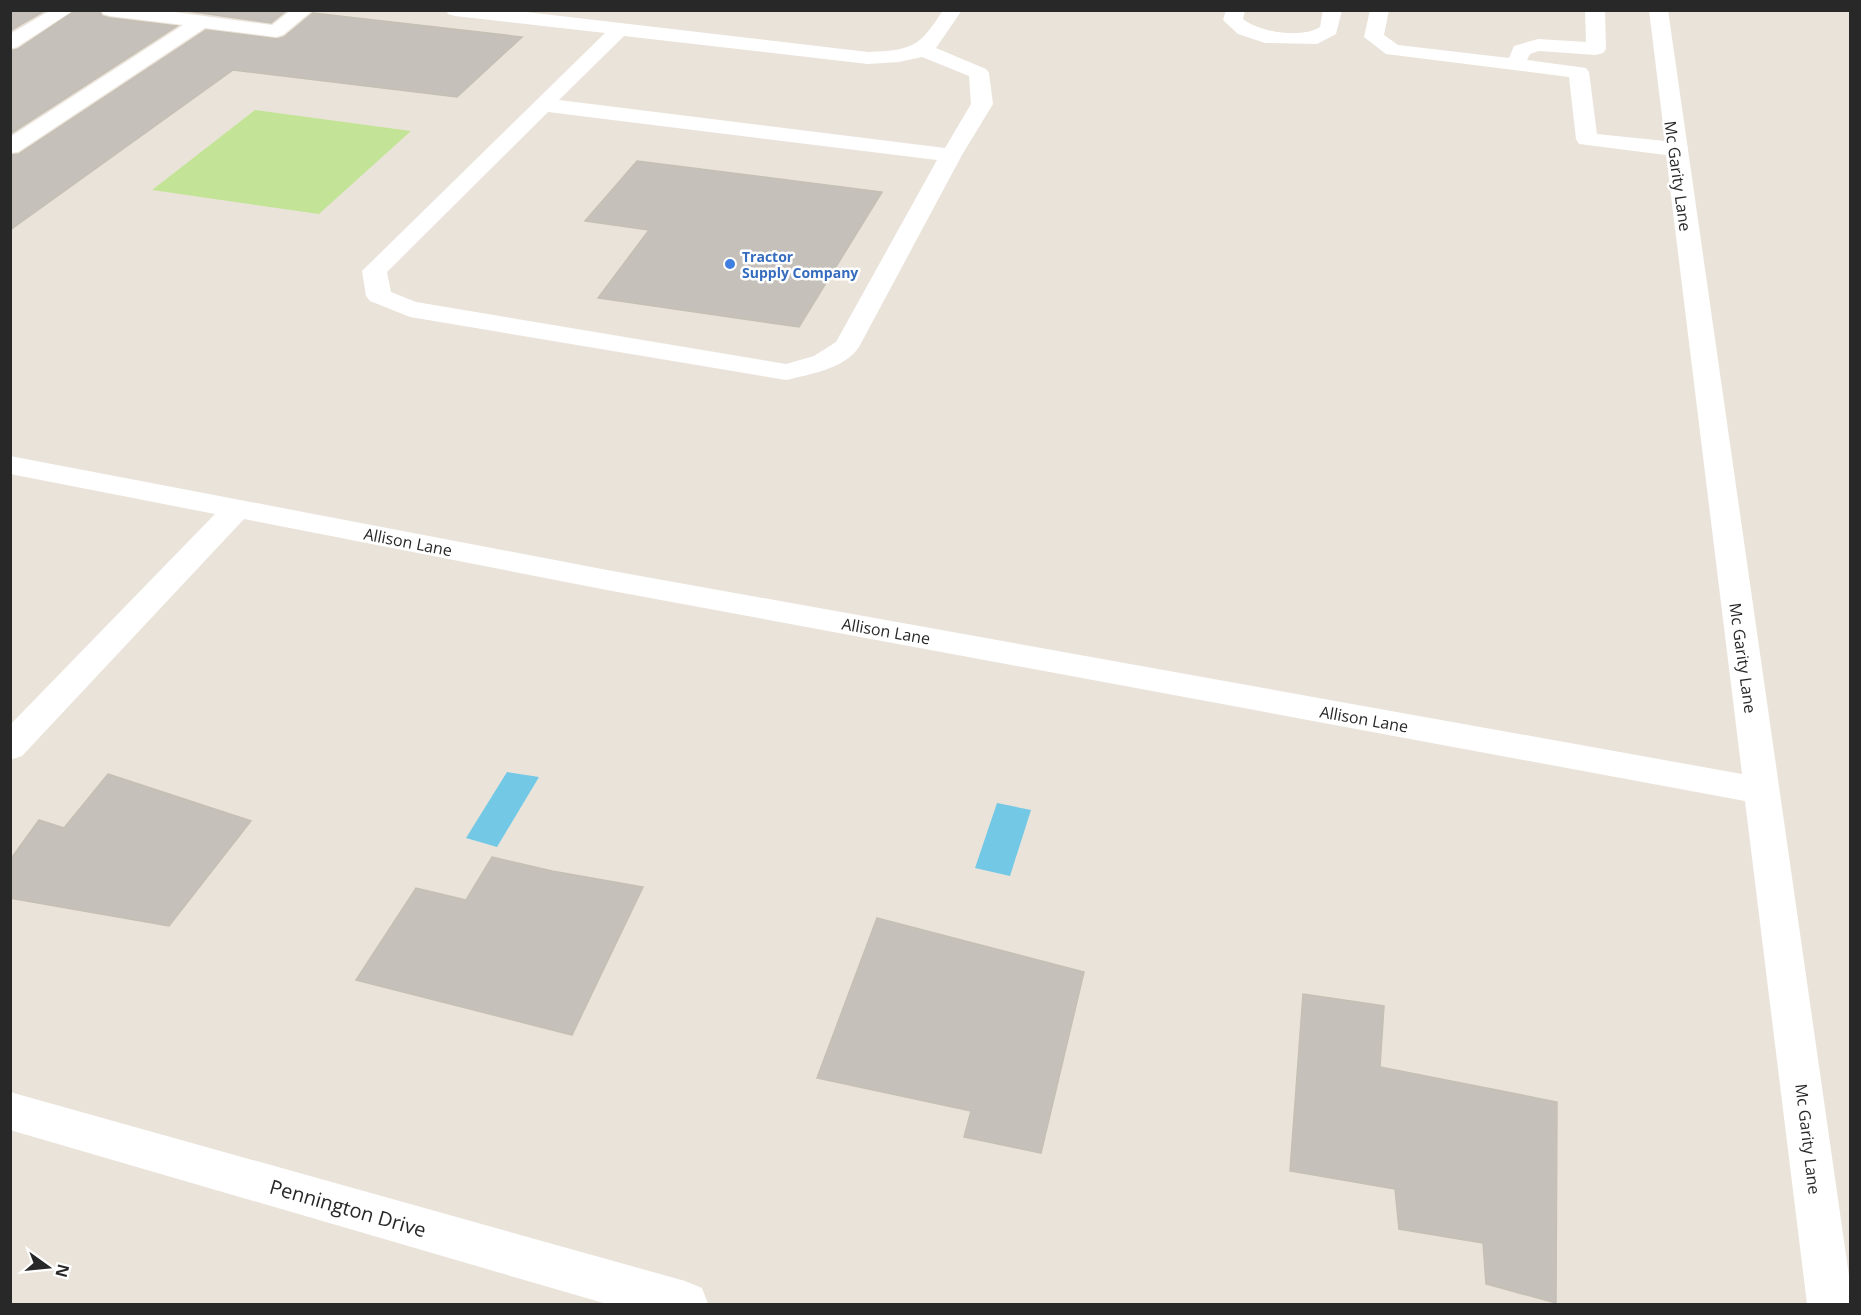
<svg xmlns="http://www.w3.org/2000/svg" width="1861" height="1315" viewBox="0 0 1861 1315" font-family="'Open Sans',sans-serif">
<rect width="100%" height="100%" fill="#eae3da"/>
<path fill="#c3e496" d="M255,110L411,131L319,214L152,190Z"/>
<g fill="#73c8e6">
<path d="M507,772L539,777L497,847L466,838Z"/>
<path d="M997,803L1031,810L1010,876L975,868Z"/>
</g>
<g fill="#c5c0ba" stroke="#c5bfb4" stroke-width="1.5">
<path d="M10,10H46L10,31Z"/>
<path d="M76,10H99L102,16L110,18L177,26L10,134V51L18,49Z"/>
<path d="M180,10H287L271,23Z"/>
<path d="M313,13L522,37L457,97L233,70L10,230V155L19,154L206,30L277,39L284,37Z"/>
<path d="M637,161L882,192L799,327L598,298L649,230L585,221Z"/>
<path d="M108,774L251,821L169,926L10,898V860L39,820L64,828Z"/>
<path d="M492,857L552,871L643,887L572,1035L356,980L416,888L466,900Z"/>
<path d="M877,918L1084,972L1041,1153L964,1137L971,1111L817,1078Z"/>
<path d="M1303,994L1384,1006L1380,1067L1557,1102L1556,1303L1486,1284L1483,1243L1399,1229L1395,1189L1290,1171Z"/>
</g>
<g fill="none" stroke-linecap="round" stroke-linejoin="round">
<g fill="#fff" fill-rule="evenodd">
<path d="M51,10H74L17,47L10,49V34Z"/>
<path d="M101,10H159L272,25L291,10H313L283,35L276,37L205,28L18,152L10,153V137L183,25L110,16L103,14Z"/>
<path d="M446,10H509L868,52C912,50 919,48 943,10H962L936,48L986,69L989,73L993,104L962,155L859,347C844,369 811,374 786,380L410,317L370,301L366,296L362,271L605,33L455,16L448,14ZM624,36L868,64L899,62L922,57L969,76L971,104L945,148L559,100ZM548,112L937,160L836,342L814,356L786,364L416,302L391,292L387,272Z"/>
<path d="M1226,10H1245L1243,19C1259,32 1302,39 1320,27L1323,10H1342L1336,34L1317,44L1265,43L1238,34L1223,20Z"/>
<path d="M1370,10H1389L1384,35L1398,45L1509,58L1514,46L1538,39L1586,42L1585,10H1605L1606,49L1603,53L1596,55L1539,51L1530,54L1527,60L1586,68L1589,72L1597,134L1665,141L1649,10H1668L1850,1283V1304H1807L1745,801L607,590L244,519L22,756L10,760V725L215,514L10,474V456L607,570L1742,774L1666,155L1579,144L1576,139L1569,77L1386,54L1364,37Z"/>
<path d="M10,1092L685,1281L702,1288L708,1304H607L10,1130Z"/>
</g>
</g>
<circle fill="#3f7fe0" stroke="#fff" stroke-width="2" cx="730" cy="264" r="6"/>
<g text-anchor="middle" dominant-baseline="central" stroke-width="5" stroke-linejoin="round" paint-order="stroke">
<g font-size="14" font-weight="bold" fill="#366cbe" stroke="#fff" text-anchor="start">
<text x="742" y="256">Tractor<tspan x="742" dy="16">Supply Company</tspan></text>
</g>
<g font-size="16" fill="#282828" stroke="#fff">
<text transform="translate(1678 176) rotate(82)">Mc Garity Lane</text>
<text transform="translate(408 542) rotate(11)">Allison Lane</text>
<text transform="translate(886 631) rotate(10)">Allison Lane</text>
<text transform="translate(1743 658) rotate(82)">Mc Garity Lane</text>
<text transform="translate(1364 719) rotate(10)">Allison Lane</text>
<text transform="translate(1808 1139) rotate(83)">Mc Garity Lane</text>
</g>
<g font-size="20" fill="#282828" stroke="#fff">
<text transform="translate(348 1208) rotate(16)">Pennington Drive</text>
</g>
</g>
<rect width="1861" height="1315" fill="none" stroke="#282828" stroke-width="24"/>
<g transform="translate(48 1267) rotate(105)" stroke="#ffffff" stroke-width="4.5" paint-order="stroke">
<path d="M0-4.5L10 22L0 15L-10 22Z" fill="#282828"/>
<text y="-9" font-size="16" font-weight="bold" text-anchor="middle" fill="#282828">N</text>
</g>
</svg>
